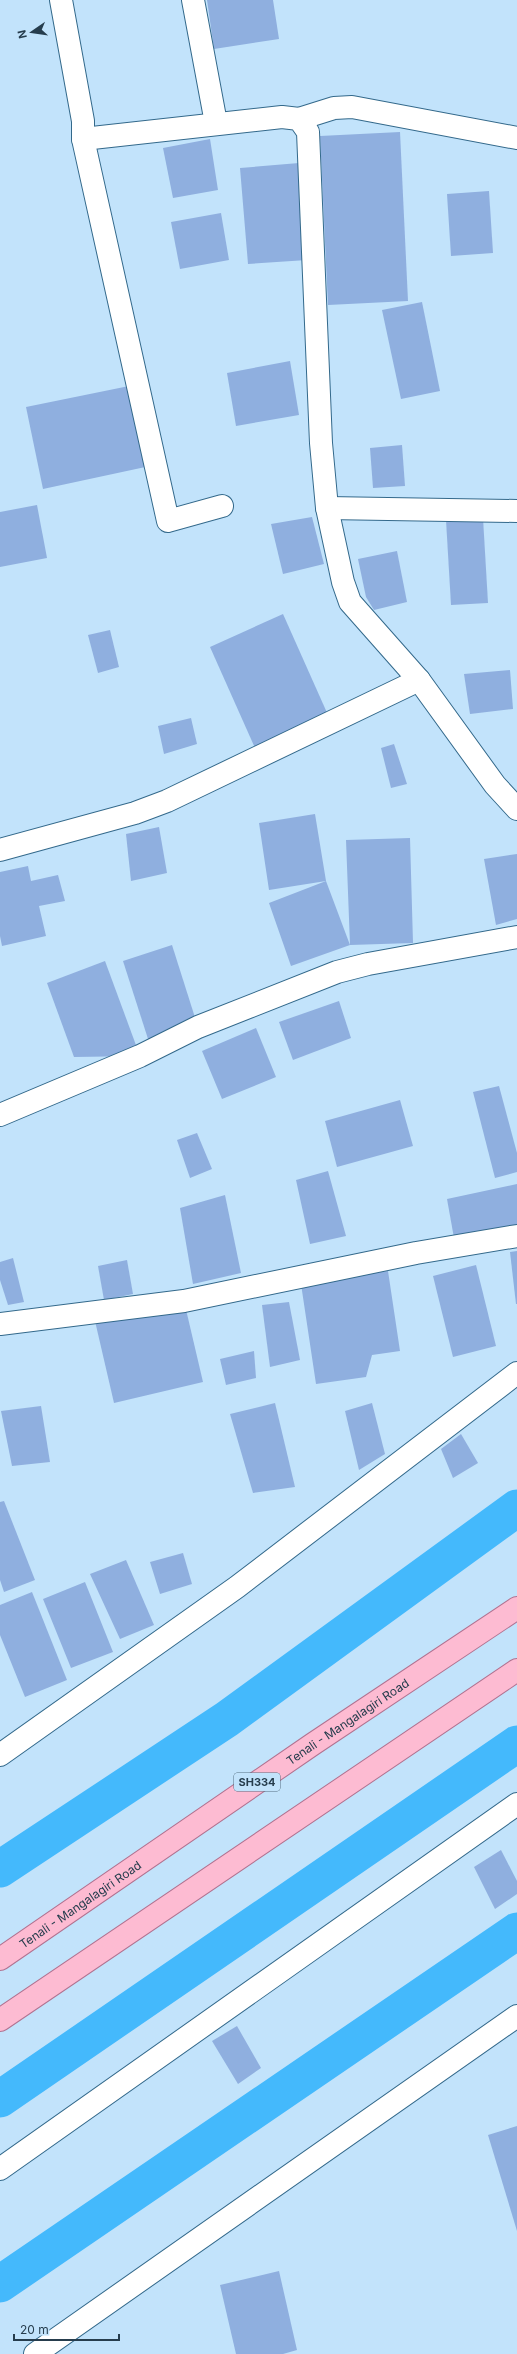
<svg xmlns="http://www.w3.org/2000/svg" width="517" height="2354" viewBox="0 0 517 2354" font-family="Inter,sans-serif">
<rect width="100%" height="100%" fill="#c2e3fb"/>
<g fill="none" stroke-linecap="round" stroke-linejoin="round">
<g stroke="#44b9fc" stroke-width="37">
<path d="M0,1869L227,1719L517,1508"/>
<path d="M0,2099L517,1744"/>
<path d="M0,2284L517,1931"/>
</g>
</g>
<g fill="#8fafdf">
<path d="M207,0H273L279,39L214,49Z"/>
<path d="M400,132L408,301L328,305L320,136Z"/>
<path d="M210,139L218,190L173,198L163,148Z"/>
<path d="M299,163L307,260L248,264L240,168Z"/>
<path d="M489,191L493,253L451,256L447,194Z"/>
<path d="M221,213L229,260L180,269L171,222Z"/>
<path d="M422,302L440,391L401,399L382,310Z"/>
<path d="M290,361L299,415L236,426L227,373Z"/>
<path d="M134,385L150,466L43,489L26,407Z"/>
<path d="M402,445L405,486L373,488L370,448Z"/>
<path d="M37,505L47,558L0,567V512Z"/>
<path d="M312,517L324,564L283,574L271,524Z"/>
<path d="M483,518L488,603L451,605L446,520Z"/>
<path d="M397,551L407,602L374,610L366,597L358,559Z"/>
<path d="M283,614L328,715L255,748L210,647Z"/>
<path d="M110,630L119,667L98,673L88,635Z"/>
<path d="M510,670L513,709L470,714L464,674Z"/>
<path d="M191,718L197,744L164,754L158,726Z"/>
<path d="M394,744L407,784L391,788L381,748Z"/>
<path d="M315,814L326,881L350,945L346,840L410,838L413,943L350,945L291,966L269,903L326,881L269,890L259,823Z"/>
<path d="M159,827L167,873L131,881L126,834Z"/>
<path d="M517,854V919L496,925L484,859Z"/>
<path d="M28,866L31,881L58,875L65,901L39,906L46,936L2,946L0,936V872Z"/>
<path d="M172,945L198,1027L149,1042L123,961Z"/>
<path d="M105,961L140,1056L74,1057L47,983Z"/>
<path d="M339,1001L351,1038L293,1060L279,1022Z"/>
<path d="M256,1028L276,1077L222,1099L202,1051Z"/>
<path d="M499,1086L517,1153V1172L495,1178L473,1092Z"/>
<path d="M400,1100L413,1146L337,1167L325,1121Z"/>
<path d="M197,1133L212,1169L190,1178L177,1140Z"/>
<path d="M328,1171L346,1236L310,1244L296,1180Z"/>
<path d="M517,1184V1226L454,1238L447,1199Z"/>
<path d="M225,1195L241,1273L193,1284L180,1208Z"/>
<path d="M517,1251V1304H516L510,1252Z"/>
<path d="M13,1258L24,1302L8,1305L0,1280V1262Z"/>
<path d="M127,1260L133,1294L104,1300L98,1266Z"/>
<path d="M476,1265L496,1346L453,1357L433,1276Z"/>
<path d="M388,1271L400,1351L372,1355L366,1377L316,1384L301,1284Z"/>
<path d="M184,1301L203,1382L114,1403L95,1321Z"/>
<path d="M289,1302L300,1360L270,1367L262,1305Z"/>
<path d="M254,1351L256,1378L226,1385L220,1359Z"/>
<path d="M275,1403L295,1487L253,1493L230,1414Z"/>
<path d="M372,1403L385,1454L359,1470L345,1411Z"/>
<path d="M41,1406L50,1462L12,1466L1,1411Z"/>
<path d="M461,1434L478,1463L453,1478L441,1449Z"/>
<path d="M4,1501L35,1580L4,1592L0,1580V1502Z"/>
<path d="M183,1553L192,1584L160,1594L150,1562Z"/>
<path d="M126,1560L154,1625L120,1639L90,1574Z"/>
<path d="M85,1582L113,1652L71,1668L43,1599Z"/>
<path d="M32,1592L67,1680L25,1697L0,1635V1605Z"/>
<path d="M501,1850L517,1881V1894L495,1909L474,1867Z"/>
<path d="M237,2026L261,2068L238,2084L212,2041Z"/>
<path d="M517,2126V2231L488,2135Z"/>
<path d="M279,2271L297,2350L283,2354H236L220,2285Z"/>
</g>
<g fill="none" stroke-linecap="round" stroke-linejoin="round">
<g stroke="#33698b" stroke-width="24">
<g id="minor">
<path d="M61,0L83,121V139L282,117L299,119L308,132L321,443L327,508L343,582L350,602L419,680L495,785L517,809"/>
<path d="M193,0L216,123"/>
<path d="M299,119L334,108L352,107L517,138"/>
<path d="M83,139L168,521L222,506"/>
<path d="M327,508L517,511"/>
<path d="M0,850L135,813L167,801L419,680"/>
<path d="M0,1115L140,1056L198,1027L337,972L368,964L517,937"/>
<path d="M0,1324L184,1301L416,1253L517,1236"/>
<path d="M0,1755L237,1587L517,1373"/>
<path d="M0,2169L517,1804"/>
<path d="M35,2354L517,2016"/>
</g>
</g>
<g stroke="#b17290" stroke-width="24">
<g id="major">
<path id="s1" d="M0,1959L313,1744L517,1608"/>
<path d="M0,2020L517,1670"/>
</g>
</g>
<use href="#minor" stroke="#fff" stroke-width="22"/>
<use href="#major" stroke="#fdbbd2" stroke-width="22"/>
</g>
<g text-anchor="middle" dominant-baseline="central" stroke-width="3" stroke-linejoin="round" paint-order="stroke">
<rect fill="#c2e3fb" stroke="#556f81" stroke-width="1" x="234" y="1773" width="46" height="18" rx="3"/>
<g font-size="11" font-weight="bold" fill="#263d4d">
<text x="257" y="1782">SH334</text>
</g>
<g font-size="12" fill="#263d4d" stroke="#c2e3fb">
<text stroke="none"><textPath href="#s1" startOffset="421">Tenali - Mangalagiri Road</textPath></text>
<text stroke="none"><textPath href="#s1" startOffset="97">Tenali - Mangalagiri Road</textPath></text>
</g>
</g>
<g transform="translate(32 32) rotate(257)" stroke="#c2e3fb" stroke-width="3" paint-order="stroke">
<path d="M0-3L7 15L0 10L-7 15Z" fill="#263d4d"/>
<text y="-6" font-size="11" font-weight="bold" text-anchor="middle" fill="#263d4d">N</text>
</g>
<path d="M14 2334v6h105v-6" fill="none" stroke="#263d4d" stroke-width="2"/>
<text x="20" y="2334" font-size="12" fill="#263d4d" stroke="#c2e3fb" stroke-width="3" paint-order="stroke">20 m</text>
</svg>
